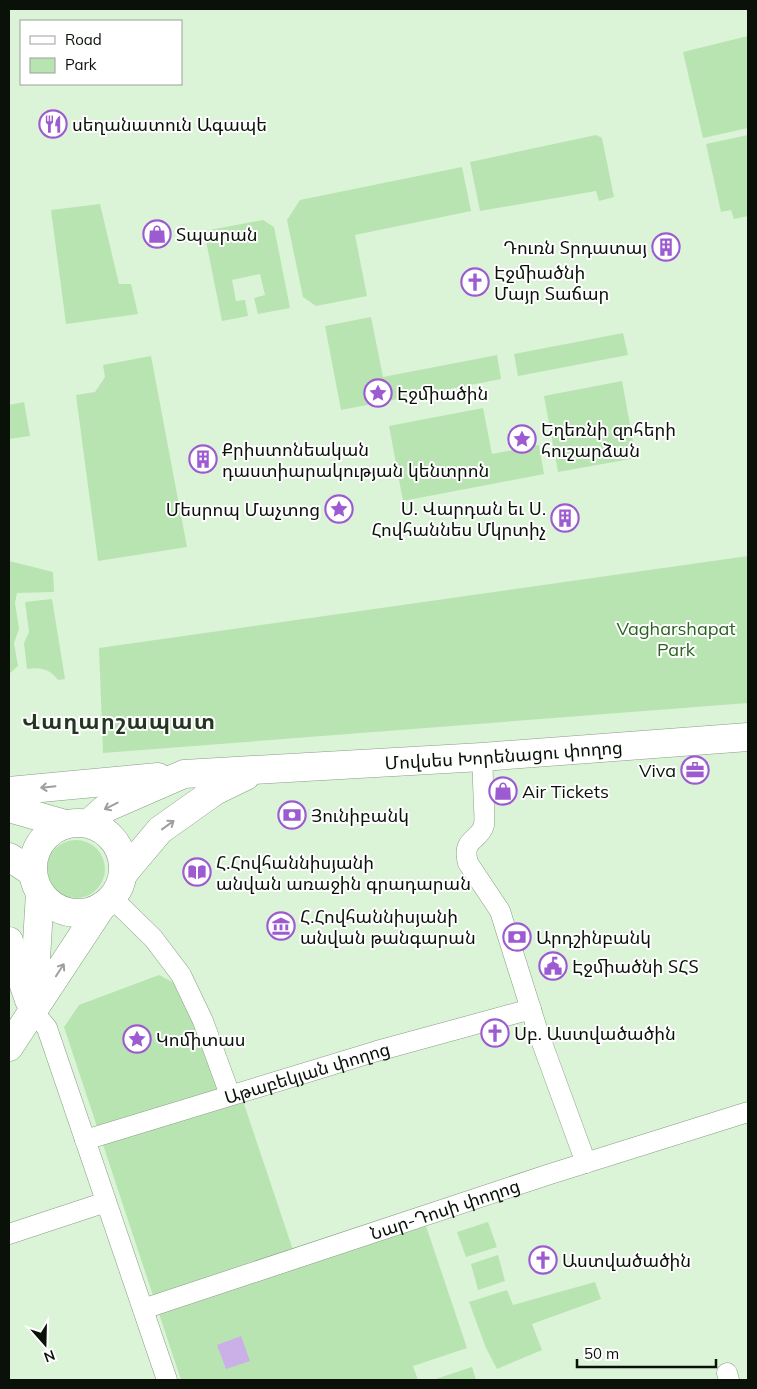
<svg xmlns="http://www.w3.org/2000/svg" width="757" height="1389" viewBox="0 0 757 1389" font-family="Mulish,'Noto Sans Armenian',sans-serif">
<rect width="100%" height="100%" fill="#dbf4d7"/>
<g fill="#b8e4b1">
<path d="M748,36V128L703,138L683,52Z"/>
<path d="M596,135L602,138L614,197L599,201L596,191L480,211L470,162Z"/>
<path d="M748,135V216L734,219L731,210L721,212L706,144Z"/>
<path d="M462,167L471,211L355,235L367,296L316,306L303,297L287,220L300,200Z"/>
<path d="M100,204L119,284H131L138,314L66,324L51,210Z"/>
<path d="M263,220L274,227L290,308L258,314L254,298L265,295L260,274L232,280L236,301L245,300L248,316L222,321L204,231Z"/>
<path d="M371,317L383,377L497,355L501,379L341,410L325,326Z"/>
<path d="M623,333L628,355L518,376L514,354Z"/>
<path d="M151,356L187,547L98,561L76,395L95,392L105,377L103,365Z"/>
<path d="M622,381L636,458L558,472L544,396Z"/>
<path d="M24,402L30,436L9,439V405Z"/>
<path d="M483,408L492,454L539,445L544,474L403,501L389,426Z"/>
<path d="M748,556V703L103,753L99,648Z"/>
<path d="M9,561L53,572L54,592L17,593L15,603L19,629L14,643L18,666L9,674Z"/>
<path d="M52,599L65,679L58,680C50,669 40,667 27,669L24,643L29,632L25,602Z"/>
<circle cx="76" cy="869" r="29"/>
<path d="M159,975L180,986L242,1098L298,1265L425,1223L467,1348L413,1366L418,1380H181L64,1027L79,1005Z"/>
<path d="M488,1222L497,1247L466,1257L457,1232Z"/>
<path d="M498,1255L505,1281L478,1290L471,1264Z"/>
<path d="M595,1282L601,1299L532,1324L542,1350L497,1369L486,1348L469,1302L507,1290L513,1305Z"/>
<path d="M472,1367L476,1380H433Z"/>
</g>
<path fill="#cbafe7" d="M241,1336L250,1361L226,1369L217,1345Z"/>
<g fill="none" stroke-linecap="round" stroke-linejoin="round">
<g stroke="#879e83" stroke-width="21">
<g id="street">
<path d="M482,757C483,773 483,789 484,805C484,812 485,819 484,825C480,841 461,838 468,863L500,911L538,1032L586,1163"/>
<path d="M112,898L153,938L181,975L203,1021L230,1095"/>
<path d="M33,1011L47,1028L167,1380"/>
<path id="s1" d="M85,1140L377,1051L531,1009"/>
<path d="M9,1234L106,1202"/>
<path id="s2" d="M143,1309L547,1175L748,1112"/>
<path d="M727,1373L729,1380"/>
</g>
</g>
<g stroke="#879e83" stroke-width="29">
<g id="secondary">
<path d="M9,791L158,777"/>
<path d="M9,808L65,824"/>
<circle cx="78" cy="868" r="45"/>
<path id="s3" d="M89,823L106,808L184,774L482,757L748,737"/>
<path d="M9,857L32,872"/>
<path d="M123,874L160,830L215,791L246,776"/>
<path d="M9,941L29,1000"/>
<path d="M33,1008L40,893"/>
<path d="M9,1047L102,906"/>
</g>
</g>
<use href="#street" stroke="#fff" stroke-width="20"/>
<use href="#secondary" stroke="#fff" stroke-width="28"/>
</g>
<defs><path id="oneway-shaft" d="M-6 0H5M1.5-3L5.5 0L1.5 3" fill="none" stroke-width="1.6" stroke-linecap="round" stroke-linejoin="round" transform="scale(1.25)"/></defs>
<g stroke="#9da09c">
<use href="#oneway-shaft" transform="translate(48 787) rotate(174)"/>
<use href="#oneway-shaft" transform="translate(111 806) rotate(153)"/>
<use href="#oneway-shaft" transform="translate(168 825) rotate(-36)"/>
<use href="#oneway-shaft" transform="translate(60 970) rotate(-57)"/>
</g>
<defs>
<g id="restaurant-ring" transform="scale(1.4375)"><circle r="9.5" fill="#fff" stroke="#9d5bd1" stroke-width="1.5"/><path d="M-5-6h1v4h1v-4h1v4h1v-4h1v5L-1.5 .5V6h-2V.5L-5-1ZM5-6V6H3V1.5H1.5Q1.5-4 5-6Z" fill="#9d5bd1"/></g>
<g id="shop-ring" transform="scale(1.4375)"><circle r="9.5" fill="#fff" stroke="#9d5bd1" stroke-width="1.5"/><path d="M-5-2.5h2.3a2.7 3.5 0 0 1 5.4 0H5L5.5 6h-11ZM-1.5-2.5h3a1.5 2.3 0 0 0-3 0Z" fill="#9d5bd1"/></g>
<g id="building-ring" transform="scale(1.4375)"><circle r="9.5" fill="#fff" stroke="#9d5bd1" stroke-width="1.5"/><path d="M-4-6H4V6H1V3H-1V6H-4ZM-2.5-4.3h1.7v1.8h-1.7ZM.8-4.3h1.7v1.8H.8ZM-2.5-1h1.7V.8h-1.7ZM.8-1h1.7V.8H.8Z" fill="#9d5bd1"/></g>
<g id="church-ring" transform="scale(1.4375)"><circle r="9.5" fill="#fff" stroke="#9d5bd1" stroke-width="1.5"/><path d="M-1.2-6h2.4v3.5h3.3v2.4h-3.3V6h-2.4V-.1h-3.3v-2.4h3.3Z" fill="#9d5bd1"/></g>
<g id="sight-ring" transform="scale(1.4375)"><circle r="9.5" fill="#fff" stroke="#9d5bd1" stroke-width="1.5"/><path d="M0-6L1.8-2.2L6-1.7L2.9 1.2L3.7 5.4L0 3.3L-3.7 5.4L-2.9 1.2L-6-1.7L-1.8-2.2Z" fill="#9d5bd1"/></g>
<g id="office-ring" transform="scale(1.4375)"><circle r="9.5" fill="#fff" stroke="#9d5bd1" stroke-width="1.5"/><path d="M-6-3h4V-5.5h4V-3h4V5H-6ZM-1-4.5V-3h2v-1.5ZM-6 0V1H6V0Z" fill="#9d5bd1"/></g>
<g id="bank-ring" transform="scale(1.4375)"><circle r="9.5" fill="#fff" stroke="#9d5bd1" stroke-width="1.5"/><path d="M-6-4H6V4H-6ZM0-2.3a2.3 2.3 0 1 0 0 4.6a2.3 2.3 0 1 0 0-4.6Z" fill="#9d5bd1"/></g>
<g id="library-ring" transform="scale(1.4375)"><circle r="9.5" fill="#fff" stroke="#9d5bd1" stroke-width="1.5"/><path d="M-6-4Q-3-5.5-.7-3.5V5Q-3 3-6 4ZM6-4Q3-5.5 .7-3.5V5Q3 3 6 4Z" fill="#9d5bd1"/></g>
<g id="museum-ring" transform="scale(1.4375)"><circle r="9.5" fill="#fff" stroke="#9d5bd1" stroke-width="1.5"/><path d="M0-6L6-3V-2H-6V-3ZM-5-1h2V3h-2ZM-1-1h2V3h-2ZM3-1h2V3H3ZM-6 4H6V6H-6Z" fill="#9d5bd1"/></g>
<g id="civic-ring" transform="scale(1.4375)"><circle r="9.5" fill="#fff" stroke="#9d5bd1" stroke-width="1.5"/><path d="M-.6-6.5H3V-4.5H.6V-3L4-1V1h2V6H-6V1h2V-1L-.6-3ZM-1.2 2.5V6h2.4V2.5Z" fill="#9d5bd1"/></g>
</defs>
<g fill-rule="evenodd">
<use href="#restaurant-ring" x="53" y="124"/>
<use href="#shop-ring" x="157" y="234"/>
<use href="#building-ring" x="666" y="247"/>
<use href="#church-ring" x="475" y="282"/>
<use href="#sight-ring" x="378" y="393"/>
<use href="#sight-ring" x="522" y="439"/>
<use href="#building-ring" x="203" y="459"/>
<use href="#sight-ring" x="339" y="509"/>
<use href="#building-ring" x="565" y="518"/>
<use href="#office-ring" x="695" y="770"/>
<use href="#shop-ring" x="503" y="791"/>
<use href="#bank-ring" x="292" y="815"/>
<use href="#library-ring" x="197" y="872"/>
<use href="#museum-ring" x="281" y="926"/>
<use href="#bank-ring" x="517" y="937"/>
<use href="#civic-ring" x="553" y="966"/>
<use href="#church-ring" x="495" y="1033"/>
<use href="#sight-ring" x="137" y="1039"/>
<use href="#church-ring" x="543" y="1260"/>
</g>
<g text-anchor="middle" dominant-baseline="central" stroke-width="4" stroke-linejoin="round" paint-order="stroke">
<g font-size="18" fill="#091108" stroke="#fff" text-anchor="start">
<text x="72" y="124">սեղանատուն Ագապե</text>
<text x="176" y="234">Տպարան</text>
<text x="647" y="247" text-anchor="end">Դուռն Տրդատայ</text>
<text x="494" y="272">Էջմիածնի<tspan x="494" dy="21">Մայր Տաճար</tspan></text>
<text x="397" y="393">Էջմիածին</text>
<text x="541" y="429">Եղեռնի զոհերի<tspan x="541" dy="21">հուշարձան</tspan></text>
<text x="222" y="449">Քրիստոնեական<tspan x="222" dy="21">դաստիարակության կենտրոն</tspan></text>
<text x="546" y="508" text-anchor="end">Ս. Վարդան եւ Ս.<tspan x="546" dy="21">Հովհաննես Մկրտիչ</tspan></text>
<text x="320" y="509" text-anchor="end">Մեսրոպ Մաչտոց</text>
<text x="676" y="770" text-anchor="end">Viva</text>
<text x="522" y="791">Air Tickets</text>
<text x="311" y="815">Յունիբանկ</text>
<text x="216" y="862">Հ.Հովհաննիսյանի<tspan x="216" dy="21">անվան առաջին գրադարան</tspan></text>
<text x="300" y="916">Հ.Հովհաննիսյանի<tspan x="300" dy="21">անվան թանգարան</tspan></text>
<text x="536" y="937">Արդշինբանկ</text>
<text x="572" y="966">Էջմիածնի ՏՀՏ</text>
<text x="514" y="1033">Սբ. Աստվածածին</text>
<text x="156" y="1039">Կոմիտաս</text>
<text x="562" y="1260">Աստվածածին</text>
</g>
<g font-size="18" fill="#2b6221" stroke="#fff">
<text x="676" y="628">Vagharshapat<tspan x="676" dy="21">Park</tspan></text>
</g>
<g font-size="18" fill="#091108" stroke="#fff">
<text stroke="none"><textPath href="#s3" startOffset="428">Մովսես Խորենացու փողոց</textPath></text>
<text stroke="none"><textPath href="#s1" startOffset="232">Աթաբեկյան փողոց</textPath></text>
<text stroke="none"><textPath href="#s2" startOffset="318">Նար-Դոսի փողոց</textPath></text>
</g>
<g font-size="22" font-weight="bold" letter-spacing="1" fill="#233620" stroke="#fff">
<text x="119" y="721">Վաղարշապատ</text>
</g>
</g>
<rect width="757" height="1389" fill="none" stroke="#091108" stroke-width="20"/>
<rect x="20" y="20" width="162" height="65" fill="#ffffff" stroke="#9da09c"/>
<rect x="30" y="36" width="25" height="8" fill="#ffffff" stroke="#9da09c"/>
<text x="65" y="45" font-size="15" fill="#091108">Road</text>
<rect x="30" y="58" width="25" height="15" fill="#b8e4b1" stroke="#9da09c"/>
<text x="65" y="70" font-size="15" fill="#091108">Park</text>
<g transform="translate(45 1344) rotate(160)" stroke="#ffffff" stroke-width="4" paint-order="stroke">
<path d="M0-4L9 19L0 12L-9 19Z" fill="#091108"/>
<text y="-8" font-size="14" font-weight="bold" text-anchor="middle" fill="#091108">N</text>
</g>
<path d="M577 1359v8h139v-8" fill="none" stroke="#091108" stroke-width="2.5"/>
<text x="584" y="1359" font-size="15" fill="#091108" stroke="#ffffff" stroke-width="4" paint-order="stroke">50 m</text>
</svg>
